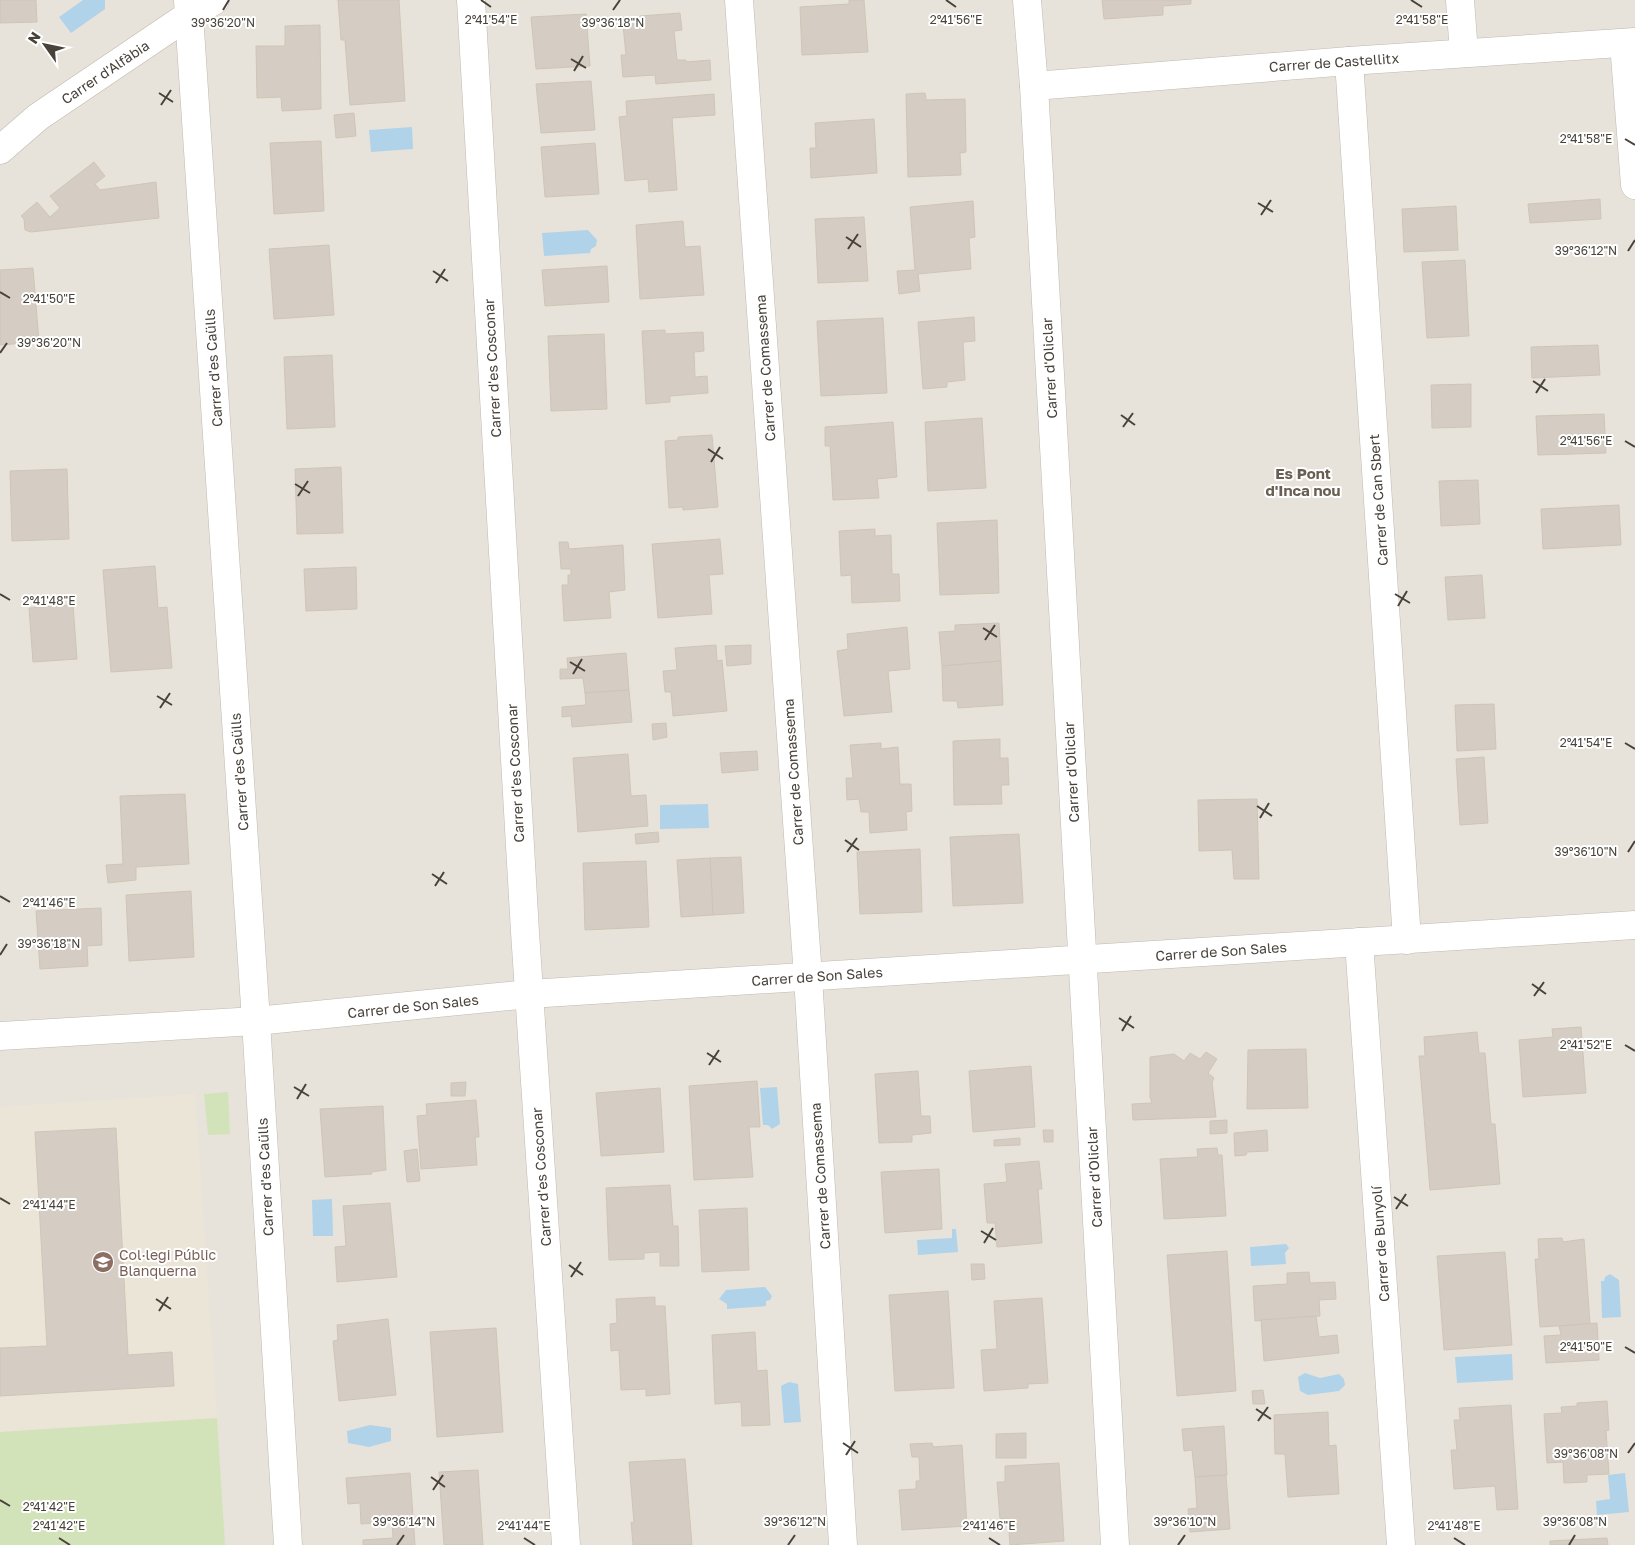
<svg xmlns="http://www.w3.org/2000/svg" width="1635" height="1545" viewBox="0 0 1635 1545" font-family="'Golos Text',sans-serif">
<rect width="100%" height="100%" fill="#f4f1ec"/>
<rect fill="#e7e3db" x="0" y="0" width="1635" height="1545"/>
<path fill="#ebe5d8" d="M195,1094L217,1418L0,1432V1107Z"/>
<g fill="#d2e3ba">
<path d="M228,1092L230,1134L208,1135L204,1094Z"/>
<path d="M217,1418L225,1545H0V1432Z"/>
</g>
<g fill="#b0d3e9">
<path d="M83,0H105V9L71,33L59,17Z"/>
<path d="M412,127L413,149L371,152L369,130Z"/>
<path d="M588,230L597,240L596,246L591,249L590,253L544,256L542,233Z"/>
<path d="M708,804L709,828L660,829V805Z"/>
<path d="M777,1087L780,1124L772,1129L768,1125H763L760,1088Z"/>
<path d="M332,1199L333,1236H313L312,1200Z"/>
<path d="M952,1229H956L958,1252L918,1255L917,1240L952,1238Z"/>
<path d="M1286,1244L1289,1248L1285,1253L1286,1264L1251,1266L1250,1247Z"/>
<path d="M1610,1274L1619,1280L1621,1317L1602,1318L1601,1281H1604L1605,1277Z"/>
<path d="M765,1287L772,1296L770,1300L766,1301V1306L727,1309V1304L719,1299L726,1290Z"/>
<path d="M1512,1354L1513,1380L1457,1383L1455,1357Z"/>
<path d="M1305,1373L1320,1378L1339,1374L1344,1379L1345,1385L1339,1391L1308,1395L1300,1391L1298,1377Z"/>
<path d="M789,1382L798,1384L801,1422L784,1423L781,1386Z"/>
<path d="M370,1425L391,1428V1441L369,1447L348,1443L347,1431Z"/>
<path d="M1625,1473L1629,1512L1597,1515L1596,1501L1610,1499L1608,1475Z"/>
</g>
<g fill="#d5cdc3" stroke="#cfc5b6">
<path d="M0,0H36L37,22L0,23Z"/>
<path d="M338,0H399L405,101L350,105L345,40H341Z"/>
<path d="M849,0H864L868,52L802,55L800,7L849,4Z"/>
<path d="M1102,0H1191V4L1163,6V15L1104,19Z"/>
<path d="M680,13L682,30L674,31L677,60H686V62L710,60L711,80L656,84L655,75L623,77L621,55H626L623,25L640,23V16Z"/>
<path d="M586,14L590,66L536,69L531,17Z"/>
<path d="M320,25L321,109L282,111L281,97L257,98L256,46H285V26Z"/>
<path d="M591,81L595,130L541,133L536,84Z"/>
<path d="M925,93L926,100L965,99L966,152L960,153L961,175L908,177L906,94Z"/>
<path d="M714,94L715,115L672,118L677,190L649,192L648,179L625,181L619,117L627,116L626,101Z"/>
<path d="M354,113L356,136L336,138L334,115Z"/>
<path d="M874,119L877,173L811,178L810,148H816L815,123Z"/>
<path d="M321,141L324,211L274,214L270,143Z"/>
<path d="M595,143L599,194L545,197L541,147Z"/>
<path d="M94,162L105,176L95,184L100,190L156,182L159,218L31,232L25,230L24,219L21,216L37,202L50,217L60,208L50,196Z"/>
<path d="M1600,199L1601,219L1530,223L1528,204Z"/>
<path d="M973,201L975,237L969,238L971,269L918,274L920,291L899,294L897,271L915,270L910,207Z"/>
<path d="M1456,206L1458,250L1404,252L1402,209Z"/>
<path d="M864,217L868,281L818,283L815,219Z"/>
<path d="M683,221L685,247L700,246L704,295L640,299L636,225Z"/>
<path d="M329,245L334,315L274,319L269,249Z"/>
<path d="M1465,260L1469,336L1427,338L1422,262Z"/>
<path d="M607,266L609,302L545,306L542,270Z"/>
<path d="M33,268L39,342L0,345V270Z"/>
<path d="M974,317L975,341L963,342L965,380L947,382V387L923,389L918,322Z"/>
<path d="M883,318L887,393L821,396L817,321Z"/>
<path d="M665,330V334L703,332L704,351L694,352L695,377L707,376L708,393L670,396V402L646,404L642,331Z"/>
<path d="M604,334L607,409L551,411L548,336Z"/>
<path d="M1598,345L1600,375L1532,378L1531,347Z"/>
<path d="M332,355L335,427L287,429L284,357Z"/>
<path d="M1471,384V427L1432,428L1431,385Z"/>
<path d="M1604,414L1606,453L1538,455L1536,416Z"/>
<path d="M982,418L986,488L928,491L925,422Z"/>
<path d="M893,422L897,477L877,479L879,498L833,500L830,446H825V427Z"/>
<path d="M712,435L718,507L683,510V507L669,508L665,441L678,440V437Z"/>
<path d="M341,467L343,533L297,534L295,469Z"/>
<path d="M67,469L69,539L12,541L10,471Z"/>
<path d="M1478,480L1480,524L1441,526L1439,481Z"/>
<path d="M1619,505L1621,545L1543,549L1541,509Z"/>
<path d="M997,520L999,593L940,595L937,523Z"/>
<path d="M875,529V536L891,535L892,574H899L900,601L852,603L851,575L841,576L839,531Z"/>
<path d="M720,539L723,574L709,575L712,614L658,618L652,544Z"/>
<path d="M559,542H568L569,549L623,545L625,590L609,592L611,618L564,621L562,585H568V575H571V569H561Z"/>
<path d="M155,566L158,608L167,607L172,668L111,672L103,570Z"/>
<path d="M356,567L357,609L306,611L304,569Z"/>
<path d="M1482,575L1485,618L1448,620L1445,577Z"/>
<path d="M73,605L77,659L33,662L29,608Z"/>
<path d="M999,623L1001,661L942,666L939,632L955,631V625Z"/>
<path d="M907,627L910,669L888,671L892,712L844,716L837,651L848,649L847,634Z"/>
<path d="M716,645L717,661L722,660L727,711L673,716L671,692H665L663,671L677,670L675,648Z"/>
<path d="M751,645V664L727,666L725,646Z"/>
<path d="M626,653L629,690L585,693L583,678L560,679V669H568L567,658Z"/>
<path d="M1001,661L1003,705L958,708L957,701H943L942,666Z"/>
<path d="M629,690L632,722L572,727L571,716L562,717V707L586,705L585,693Z"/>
<path d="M1494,704L1496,749L1457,751L1455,705Z"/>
<path d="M666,723L667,737L653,740L652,724Z"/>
<path d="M1000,739V758H1008L1009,785H1001L1002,804L954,805L953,741Z"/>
<path d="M881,743V749L898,747L900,784H911L912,811L906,812L907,830L870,833L869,812H861L859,799L847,800L846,778H853L850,745Z"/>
<path d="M757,751L758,770L722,773L720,753Z"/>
<path d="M628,754L631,796L646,795L648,826L578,832L573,758Z"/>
<path d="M1484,757L1488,823L1460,825L1456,759Z"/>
<path d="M185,794L189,864L136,867V880L108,883L106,865L123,864L120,796Z"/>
<path d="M1257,799L1259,879H1234L1232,850L1199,851L1198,800Z"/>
<path d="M658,832L659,842L636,844L635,834Z"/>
<path d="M1019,834L1023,903L953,906L950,837Z"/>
<path d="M920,849L922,912L860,914L857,852Z"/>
<path d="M741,857L744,913L713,915L710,858Z"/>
<path d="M710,858L713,915L681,917L677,860Z"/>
<path d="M646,861L649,927L585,930L583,863Z"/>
<path d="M191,891L194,957L129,961L126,895Z"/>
<path d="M101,908L102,945L87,946L88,966L40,969L36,911Z"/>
<path d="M1581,1027L1586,1093L1523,1097L1519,1040L1553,1037L1552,1029Z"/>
<path d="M1477,1032L1479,1053H1485L1491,1124H1495L1500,1184L1430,1190L1419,1056H1425L1424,1037Z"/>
<path d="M1306,1049L1308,1108L1247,1109L1248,1050Z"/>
<path d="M1206,1052L1217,1059L1208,1073L1214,1078L1212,1082L1216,1117L1133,1120L1132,1104L1152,1103L1150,1097V1057L1174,1054L1184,1061L1190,1053L1200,1059Z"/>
<path d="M1031,1066L1035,1127L973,1132L969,1071Z"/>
<path d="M918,1071L921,1116H930L931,1133L912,1135V1142L879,1143L875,1074Z"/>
<path d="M757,1081L760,1127H749L753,1177L694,1180L689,1086Z"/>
<path d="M466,1082L465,1096H451V1083Z"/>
<path d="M660,1088L664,1152L601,1156L596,1093Z"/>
<path d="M476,1100L479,1137H475L477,1165L421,1169L417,1116L427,1115L426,1104Z"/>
<path d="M383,1106L386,1170L371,1172L372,1174L325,1177L320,1109Z"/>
<path d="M1227,1120V1133L1210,1134V1121Z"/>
<path d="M116,1128L128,1355L172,1352L174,1386L0,1396V1348L47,1346L35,1132Z"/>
<path d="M1043,1130H1053V1142H1044Z"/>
<path d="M1267,1130L1268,1151L1247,1152L1246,1155L1235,1156L1234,1133Z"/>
<path d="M1020,1138V1145L994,1146V1140Z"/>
<path d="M1217,1148L1218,1155H1222L1226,1216L1164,1219L1160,1159L1198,1157L1197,1149Z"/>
<path d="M417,1149L420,1181L407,1182L404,1151Z"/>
<path d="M1039,1161L1042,1189H1038L1042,1243L997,1247L995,1223H987L984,1184L1007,1182L1005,1164Z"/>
<path d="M939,1169L942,1229L885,1233L881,1172Z"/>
<path d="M670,1185L673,1226H678L679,1266H660V1252L644,1253V1259L609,1260L606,1188Z"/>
<path d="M390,1203L397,1277L337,1282L335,1247L346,1246L343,1206Z"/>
<path d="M747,1208L749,1270L702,1272L699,1210Z"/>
<path d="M1562,1238L1563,1242L1584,1239L1590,1324L1540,1327L1535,1259H1539L1538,1239Z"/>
<path d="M1227,1251L1236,1391L1177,1396L1167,1255Z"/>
<path d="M1505,1252L1512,1345L1444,1350L1437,1256Z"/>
<path d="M971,1264H984L985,1279L972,1280Z"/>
<path d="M1309,1272L1310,1283L1335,1282L1336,1299L1319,1300L1320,1316L1255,1321L1253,1286L1287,1284V1273Z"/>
<path d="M948,1291L954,1388L895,1391L889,1295Z"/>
<path d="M655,1297V1306H665L670,1394L646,1396V1389L621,1390L619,1350L611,1351L610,1324L617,1323L616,1299Z"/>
<path d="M1042,1298L1048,1383L1028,1384V1388L984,1391L981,1350L997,1349L994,1301Z"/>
<path d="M1316,1316L1319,1337L1337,1335L1339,1353L1264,1361L1261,1320Z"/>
<path d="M388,1319L396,1395L339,1401L333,1341L338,1340L337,1325Z"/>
<path d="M1597,1323L1599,1360L1546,1363L1544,1336L1561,1335L1559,1326Z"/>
<path d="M496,1328L503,1432L437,1437L430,1332Z"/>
<path d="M755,1332L757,1371L767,1370L770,1425L742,1426L741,1402L715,1404L712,1335Z"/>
<path d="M1263,1390L1265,1404H1253L1252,1391Z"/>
<path d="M1607,1401L1609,1430L1606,1431L1609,1474L1587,1475V1482L1564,1483L1563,1462L1547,1463L1544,1414L1562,1413L1561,1407L1577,1406V1403Z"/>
<path d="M1511,1405L1518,1509L1497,1510L1495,1486L1454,1489L1451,1450H1457L1454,1420H1460L1459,1408Z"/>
<path d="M1328,1412L1329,1446L1336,1445L1339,1494L1288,1497L1285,1454H1275L1274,1415Z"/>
<path d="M1224,1426L1227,1475L1195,1477L1192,1450L1184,1451L1182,1429Z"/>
<path d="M1026,1433V1458H996V1434Z"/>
<path d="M932,1443L933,1447L962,1445L967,1526L902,1530L899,1490L916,1489V1481H920L919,1457H912L910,1444Z"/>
<path d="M685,1459L692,1545H633L631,1522L634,1523L629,1462Z"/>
<path d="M1059,1463L1064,1541L1010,1545L1008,1518L1000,1519L997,1482H1005V1466Z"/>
<path d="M478,1470L483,1545H444L439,1472Z"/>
<path d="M410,1473L415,1545H363V1540L393,1538L392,1522L361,1524L360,1503L348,1504L346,1478Z"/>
<path d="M1226,1475L1230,1529L1190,1532L1188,1509L1197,1508L1195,1477Z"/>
<path d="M1607,1538L1608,1545H1550V1541Z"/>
</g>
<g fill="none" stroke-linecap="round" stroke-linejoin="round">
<g stroke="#bfb9af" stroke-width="29">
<g id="street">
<path d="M188,0L256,1021L288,1545"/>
<path d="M471,0L525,932L566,1545"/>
<path d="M739,0L808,977L843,1545"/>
<path d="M1027,0L1034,86L1115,1545"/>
<path d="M1460,0L1464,53"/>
<path d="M1624,43L1635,185"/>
<path d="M1349,61L1407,940"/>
<path d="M1034,86L1349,61L1635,42"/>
<path d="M0,150L38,117L189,15L215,0"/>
<path d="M1359,942L1401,1545"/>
<path d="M0,1036L256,1021L529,994L1635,925"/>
</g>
</g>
<use href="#street" stroke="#fff" stroke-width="28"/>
</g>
<path fill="none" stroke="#48423a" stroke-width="2" d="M481,0L491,7M946,0L956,7M1411,0L1422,7M223,10L229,0M613,10L620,0M571,59L586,68M574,71L583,56M159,93L173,102M161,105L171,90M1625,139L1635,145M1258,203L1273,212M1261,215L1271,200M846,237L861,247M848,249L858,234M1628,251L1635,240M433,271L448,281M436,283L445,269M0,292L10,298M0,353L7,343M1533,381L1548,391M1536,393L1545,379M1121,415L1135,425M1123,427L1133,413M1625,441L1635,447M708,449L723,459M711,462L720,447M295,484L310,493M298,496L308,481M0,594L10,600M1395,594L1410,603M1398,606L1407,591M983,628L997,637M985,640L995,625M570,662L585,671M573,674L582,659M157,696L172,705M160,708L170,693M1625,743L1635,749M1257,806L1272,816M1260,818L1269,803M845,840L859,850M847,852L857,838M1628,852L1635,841M432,874L447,884M435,886L444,872M0,896L10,902M0,955L7,944M1532,984L1546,994M1534,996L1544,982M1119,1018L1134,1028M1122,1031L1131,1016M1625,1045L1635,1051M707,1053L721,1062M709,1065L719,1050M294,1087L309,1096M297,1099L306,1084M1394,1197L1408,1206M0,1198L10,1204M1396,1209L1406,1194M981,1231L996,1240M984,1243L993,1228M569,1265L583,1275M571,1277L581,1262M156,1299L171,1309M159,1311L168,1297M1625,1347L1635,1353M1256,1409L1271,1419M1258,1421L1268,1407M843,1443L858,1453M1628,1453L1635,1443M846,1455L855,1441M431,1477L445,1487M433,1490L443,1475M0,1500L10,1506M59,1538L70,1545M524,1538L535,1545M989,1538L1000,1545M1454,1538L1465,1545M397,1545L404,1535M788,1545L795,1535M1178,1545L1185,1535M1569,1545L1575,1535"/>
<defs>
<g id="school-disc" transform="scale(1.125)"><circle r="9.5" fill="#8d6e63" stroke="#fff"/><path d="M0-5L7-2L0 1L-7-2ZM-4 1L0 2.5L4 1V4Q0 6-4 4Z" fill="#fff"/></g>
</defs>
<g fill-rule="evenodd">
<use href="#school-disc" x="103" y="1262"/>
</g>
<g text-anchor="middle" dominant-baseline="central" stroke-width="4" stroke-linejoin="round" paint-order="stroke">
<g font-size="14" fill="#48423a" stroke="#fff">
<text transform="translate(1334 62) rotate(-4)">Carrer de Castellitx</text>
<text transform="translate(105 72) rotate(-34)">Carrer d'Alfàbia</text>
<text transform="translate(213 368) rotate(-94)">Carrer d'es Caülls</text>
<text transform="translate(492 368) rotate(-93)">Carrer d'es Cosconar</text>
<text transform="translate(765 368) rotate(-94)">Carrer de Comassema</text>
<text transform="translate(1049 368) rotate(-93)">Carrer d'Oliclar</text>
<text transform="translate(1378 500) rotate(-94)">Carrer de Can Sbert</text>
<text transform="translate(239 772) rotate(-94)">Carrer d'es Caülls</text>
<text transform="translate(793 772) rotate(-94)">Carrer de Comassema</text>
<text transform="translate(1071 772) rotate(-93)">Carrer d'Oliclar</text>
<text transform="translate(515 773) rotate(-93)">Carrer d'es Cosconar</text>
<text transform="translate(1221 951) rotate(-4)">Carrer de Son Sales</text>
<text transform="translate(817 976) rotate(-4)">Carrer de Son Sales</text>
<text transform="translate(413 1006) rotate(-6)">Carrer de Son Sales</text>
<text transform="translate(820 1176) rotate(-94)">Carrer de Comassema</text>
<text transform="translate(265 1177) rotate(-93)">Carrer d'es Caülls</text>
<text transform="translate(541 1177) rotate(-94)">Carrer d'es Cosconar</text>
<text transform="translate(1094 1177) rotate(-93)">Carrer d'Oliclar</text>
<text transform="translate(1380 1244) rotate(-94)">Carrer de Bunyolí</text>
</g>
<g font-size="14" fill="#785e54" stroke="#fff" text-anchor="start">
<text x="119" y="1254">Col·legi Públic<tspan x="119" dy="16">Blanquerna</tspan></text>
</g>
<g font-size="15" font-weight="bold" fill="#696053" stroke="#fff">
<text x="1303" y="473">Es Pont<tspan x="1303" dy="17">d'Inca nou</tspan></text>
</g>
</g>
<g font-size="12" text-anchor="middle" fill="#48423a" stroke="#fff" stroke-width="4" stroke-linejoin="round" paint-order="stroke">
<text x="491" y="24">2°41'54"E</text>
<text x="956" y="24">2°41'56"E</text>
<text x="1422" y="24">2°41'58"E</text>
<text x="223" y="27">39°36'20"N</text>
<text x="613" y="27">39°36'18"N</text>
<text x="1586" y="143">2°41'58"E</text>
<text x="1586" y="255">39°36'12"N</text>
<text x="49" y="303">2°41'50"E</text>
<text x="49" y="347">39°36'20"N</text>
<text x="1586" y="445">2°41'56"E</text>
<text x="49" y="605">2°41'48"E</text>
<text x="1586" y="747">2°41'54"E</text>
<text x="1586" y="856">39°36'10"N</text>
<text x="49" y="907">2°41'46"E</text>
<text x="49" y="948">39°36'18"N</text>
<text x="1586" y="1049">2°41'52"E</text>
<text x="49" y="1209">2°41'44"E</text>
<text x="1586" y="1351">2°41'50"E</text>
<text x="1586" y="1458">39°36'08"N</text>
<text x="49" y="1511">2°41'42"E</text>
<text x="404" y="1526">39°36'14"N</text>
<text x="795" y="1526">39°36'12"N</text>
<text x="1185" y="1526">39°36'10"N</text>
<text x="1575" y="1526">39°36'08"N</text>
<text x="59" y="1530">2°41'42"E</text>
<text x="524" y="1530">2°41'44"E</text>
<text x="989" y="1530">2°41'46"E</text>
<text x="1454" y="1530">2°41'48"E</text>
</g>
<g transform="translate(45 45) rotate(303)" stroke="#ffffff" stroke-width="4" paint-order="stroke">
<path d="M0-4L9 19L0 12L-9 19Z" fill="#48423a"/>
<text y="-8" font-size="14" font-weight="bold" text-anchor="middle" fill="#48423a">N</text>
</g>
</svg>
